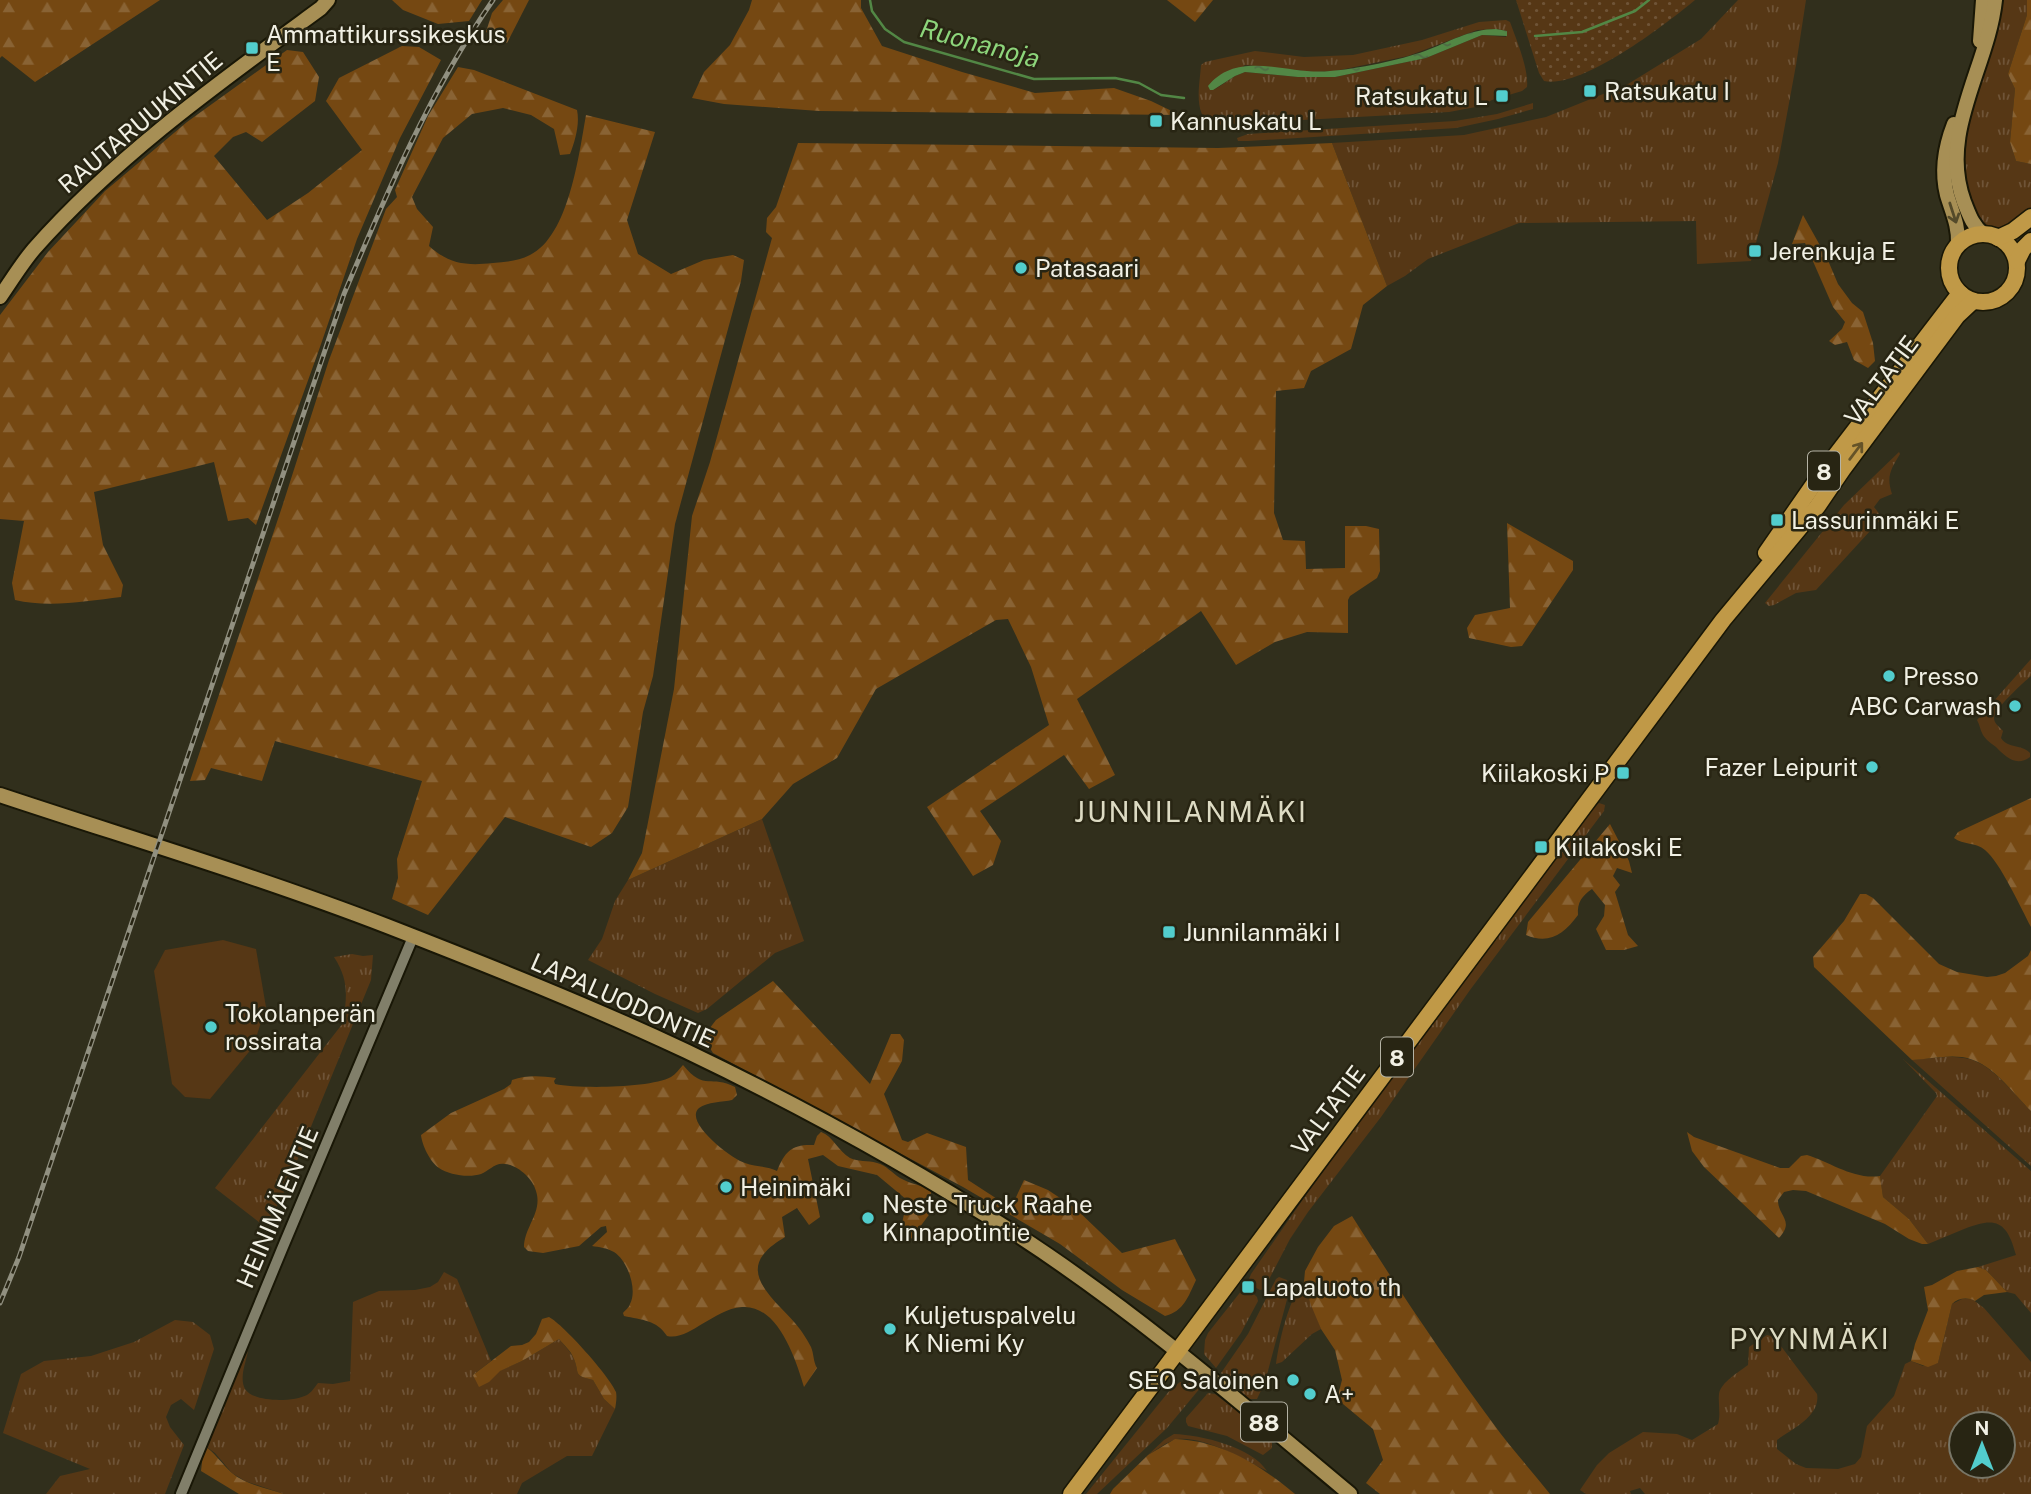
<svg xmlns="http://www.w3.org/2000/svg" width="2031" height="1494" viewBox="0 0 2031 1494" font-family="'Public Sans',sans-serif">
<defs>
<pattern id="grass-tufts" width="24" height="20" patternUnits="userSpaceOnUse" patternTransform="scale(1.75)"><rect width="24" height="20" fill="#563715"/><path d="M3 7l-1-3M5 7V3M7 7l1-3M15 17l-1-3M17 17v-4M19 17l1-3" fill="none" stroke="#6f5437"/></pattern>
<pattern id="forest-firs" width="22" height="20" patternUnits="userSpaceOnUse" patternTransform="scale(1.75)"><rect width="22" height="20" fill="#754812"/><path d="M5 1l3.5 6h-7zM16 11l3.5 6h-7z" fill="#896334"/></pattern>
<pattern id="park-dots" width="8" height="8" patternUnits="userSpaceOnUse" patternTransform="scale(1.75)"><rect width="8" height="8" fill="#563715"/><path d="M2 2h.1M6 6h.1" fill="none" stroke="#6f5437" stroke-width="1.8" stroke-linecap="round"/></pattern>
<pattern id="water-ripples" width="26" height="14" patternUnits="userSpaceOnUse" patternTransform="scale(1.75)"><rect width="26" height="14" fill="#528745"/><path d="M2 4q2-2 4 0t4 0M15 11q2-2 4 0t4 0" fill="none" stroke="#4e6b45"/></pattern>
</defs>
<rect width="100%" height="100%" fill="#312f1c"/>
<g fill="url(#grass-tufts)" fill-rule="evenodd">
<path d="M1738,0H1806L1796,65L1778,163L1751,261L1697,264L1696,221L1519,223L1428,259L1405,276L1387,286L1332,143L1464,135L1546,117L1628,84L1701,39Z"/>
<path d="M2001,0H2027V15L2008,74L2015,89L2010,142L2016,161L2031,164V210C2016,223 1987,242 1975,215C1973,210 1971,204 1970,198C1962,173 1961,153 1966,127L1996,34Z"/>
<path d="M1506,20L1510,22C1516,39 1529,69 1527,87L1522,91L1492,100L1481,106L1449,112L1213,125C1192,116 1200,84 1201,65L1205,62L1255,51L1304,57L1353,55L1422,40L1479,22ZM1496,29L1507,31L1506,37L1482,35L1426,58L1335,77H1298L1245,72L1235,76L1214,90L1245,65L1313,72L1335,71L1408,56L1477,30Z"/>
<path d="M1533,103V109L1498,119L1456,128L1248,141H1238L1237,138L1248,134L1455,121L1497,114Z"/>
<path d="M1899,452L1900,454C1891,469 1886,476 1892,494L1880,499L1874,507L1881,516V519L1816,590L1796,593L1774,605L1769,606L1765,603L1844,505Z"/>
<path d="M2031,659V676C2024,682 1994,709 1994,718C1994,724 2000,727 2003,731L2001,738C2008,749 2022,744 2030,753V757C2016,767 2006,757 1996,747C1992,744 1986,740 1983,735C1980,730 1980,725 1977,720Z"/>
<path d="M1599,803L1605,805L1604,811L1470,990L1381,1117L1308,1212L1290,1239L1264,1289L1260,1290L1251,1285L1249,1279L1251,1274L1306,1195L1375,1099L1592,809Z"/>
<path d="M762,819L804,941L775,953L707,1009L698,1013L655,994L588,960L602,939L615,901L628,880Z"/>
<path d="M352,954L363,956L373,955L371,980L281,1200L264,1226L215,1188L343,1023C347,996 349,980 334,957Z"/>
<path d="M1944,1057C1956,1057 1967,1057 1977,1062C1996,1070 2016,1096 2031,1111V1166L1912,1060Z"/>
<path d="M1903,1059L2031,1171V1313L2015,1294L2007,1292L1986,1270L1978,1267L2016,1255C2007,1221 1996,1216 1964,1229C1952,1234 1940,1239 1928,1244L1909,1219L1883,1197L1880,1176L1937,1096L1936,1093Z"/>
<path d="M444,1272L457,1279L491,1361L473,1375L499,1371L522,1361L559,1339C563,1344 570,1351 573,1357C581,1373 571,1375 593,1380L604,1399L615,1409L592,1456H567L522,1483L517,1494H284L245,1481L232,1473L215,1453L204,1445L248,1351C246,1362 239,1378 245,1389C254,1403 294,1402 307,1395C311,1393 315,1387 318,1383L333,1384L350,1381L353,1302L379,1291L415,1290L430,1287L438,1282Z"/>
<path d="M1279,1277L1287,1280L1289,1292L1265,1382L1257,1399H1245L1221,1373L1248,1334L1276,1279Z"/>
<path d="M1304,1282L1321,1329L1312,1334L1282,1362L1276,1364C1279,1342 1289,1297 1304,1282Z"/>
<path d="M1247,1288L1257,1297L1258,1301L1241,1333L1216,1368L1204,1354L1205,1340L1208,1333L1242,1290Z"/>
<path d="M1962,1299H1972L1984,1308L2031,1362V1494H1645L1640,1488L1630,1491L1631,1494H1586L1580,1490L1597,1465L1609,1453L1643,1432L1677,1434L1692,1440L1718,1424C1721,1414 1718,1404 1719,1394C1721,1382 1739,1372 1748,1365L1749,1347L1767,1335L1774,1337L1817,1394C1821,1416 1792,1429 1777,1440V1449L1796,1464L1806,1468L1838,1469L1855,1464L1861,1457L1867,1426L1894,1396L1905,1364L1911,1361L1923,1366L1938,1363L1952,1304ZM1961,1424H2003V1466H1961Z"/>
<path d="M175,1320L193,1322L210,1335L214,1349L194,1410L181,1399L171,1405L166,1417L170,1427L184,1445L165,1494H46L60,1476L90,1469L3,1433L21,1374L44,1361L91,1356L134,1342Z"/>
<path d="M1193,1381L1200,1383L1201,1387L1167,1428L1097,1494H1086L1170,1390L1180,1382Z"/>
<path d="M1208,1393L1215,1394L1249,1420L1272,1443V1448L1263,1455L1227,1436L1188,1426L1186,1422V1418Z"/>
<path d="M1174,1434C1201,1435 1252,1447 1267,1471C1243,1459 1205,1436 1177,1439C1168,1441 1156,1450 1148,1455L1164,1440Z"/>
</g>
<g fill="url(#forest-firs)">
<path d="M0,0H160L35,82L2,56L0,58Z"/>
<path d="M392,0H482L469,21L438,24L403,10Z"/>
<path d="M503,0H529L507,43L486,32L492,13Z"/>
<path d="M752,0H861V8L882,46L962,72L1035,93L1114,88L1151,101L1180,115L819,111L724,104L692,98L704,72L730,45L749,10Z"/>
<path d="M1167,0H1213L1195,22Z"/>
<path d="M2027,0H2031V164L2016,161L2010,142L2015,89L2008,74L2027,15Z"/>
<path d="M402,46L419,47L441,60L400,138L357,239L320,347L256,525L248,518L228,521L214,462L94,492L103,545L123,585L121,597C87,601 49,608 15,600L12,583L24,521L0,519V315L48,252L105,191L187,122L287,50L303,52L319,77L315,101L262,142L246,132L233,137L214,156L267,220L308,193L362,150L326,101L339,78Z"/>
<path d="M458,67L474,70L577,110C580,124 575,141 570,154L560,155L554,129L531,115L503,108L472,114L443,138L412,197L417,209L433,227L429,246C449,264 466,266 493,263C506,262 518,261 530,255C569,236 579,154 586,115L655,132L627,220L638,254L671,274L704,260L733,255L744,260L741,281L675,524L653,676L643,712L628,807L612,833L591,847L505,817L428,915L392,899L398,878L397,859L422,781L275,741L262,781L211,768L205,780L190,781L282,507L329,360L386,209L397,197L395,190L428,116Z"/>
<path d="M798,143L1218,148L1332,143L1387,286L1363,305L1351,349L1311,371L1304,388L1276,391L1274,513L1283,540L1305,541L1306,569L1345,568V526H1366L1379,529L1380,571L1377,578L1350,596L1348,600V633L1307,632L1275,642L1236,665L1201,611L1077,699L1115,775L1089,789L1064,755L980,811L1001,841L993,865L973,876L927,807L1049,725L1031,667L1008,619L996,620L876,689L837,758L793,784L762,819L628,880L642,853L674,689L692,516L710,462L772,238L766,232L767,218L776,207Z"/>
<path d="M1803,215L1827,258L1838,284L1852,303L1863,312L1873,343L1875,361L1868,368L1854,360L1847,342L1835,345L1829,341L1842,329L1845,322L1833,307L1805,243L1792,244Z"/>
<path d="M1507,523L1573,561V570L1522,646L1511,647L1469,638L1467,628L1475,615L1510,608Z"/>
<path d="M2031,798V927C2021,908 2000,862 1985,850C1976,842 1963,845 1954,838L1958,832Z"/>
<path d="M1610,824L1629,861L1632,873L1617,868L1613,876L1620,885L1615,892L1628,935L1638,946L1624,950H1606L1596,929L1604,916L1605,905L1592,889C1582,896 1577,902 1578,915C1564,934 1549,945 1526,935L1528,922Z"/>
<path d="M1860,894H1866L1873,898L1939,964L1957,972L1987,977L1996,976L2005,973L2028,956L2031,950V1111C2011,1091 1991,1061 1962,1057C1946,1055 1928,1059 1912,1060L1814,967L1813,957L1844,921Z"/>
<path d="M773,981L870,1084L891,1034H900L904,1040L902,1061L884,1094L902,1140L908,1142L927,1133L966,1147L968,1180L1011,1208L1024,1180L1048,1190L1075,1208L1122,1253L1175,1239L1196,1280C1188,1297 1184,1311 1165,1316L1122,1290L1060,1244L963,1187L713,1053L703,1037L716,1020Z"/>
<path d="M683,1065C705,1092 711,1074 735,1087L737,1095L732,1100C723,1102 707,1102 699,1108C683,1122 732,1159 745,1163C755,1167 767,1166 777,1171C785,1151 792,1144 814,1145L817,1136L821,1132C833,1136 838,1151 850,1158C858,1162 867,1160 877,1163C886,1165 892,1173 900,1178C909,1183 921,1186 931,1189V1212L908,1243L900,1233L907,1200L877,1175L838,1166L823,1155L808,1159L820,1217L809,1225L797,1208L782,1217L785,1237C777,1242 769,1247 763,1255C743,1281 786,1309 799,1328C803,1333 808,1341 811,1347C814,1354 813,1361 817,1368L804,1387C796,1360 778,1304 742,1307C727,1308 715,1317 702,1324C692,1330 679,1339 667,1336C657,1320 642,1320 624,1316L623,1313C625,1310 629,1308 630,1304C638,1289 627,1260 614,1252C607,1248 599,1247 592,1246L607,1232L606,1226L601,1227L579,1246L543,1253L528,1251L524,1247C524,1227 543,1212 536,1191C533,1179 518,1165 505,1164C495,1162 489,1171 481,1174C469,1178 449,1175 439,1168C430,1162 422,1145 421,1135L451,1113L504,1089L511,1084L512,1080C527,1075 540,1076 556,1078L554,1081L555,1084C579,1089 651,1088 671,1077C676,1074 679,1069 683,1065Z"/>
<path d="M1687,1132L1694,1137L1780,1168H1789L1801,1156L1807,1155C1830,1162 1854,1180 1880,1176L1883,1197L1909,1219L1928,1244H1922L1909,1239L1885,1224L1806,1191L1793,1190L1784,1192L1778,1200C1778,1217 1795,1220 1779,1238L1704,1167L1692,1151Z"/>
<path d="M1352,1216C1396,1286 1442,1355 1492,1422C1510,1447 1531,1470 1550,1494H1380L1366,1483L1383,1460L1373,1429L1337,1399L1342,1380L1335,1350L1321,1329L1311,1305L1304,1282L1305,1271L1318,1247L1334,1226Z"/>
<path d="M1978,1267L1986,1270L2007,1292L1984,1295L1975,1301C1968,1297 1958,1298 1952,1304L1938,1363L1928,1367L1911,1361L1915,1344L1928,1310L1924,1287L1932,1285L1957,1271Z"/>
<path d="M549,1317C564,1325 610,1377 616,1392C617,1397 616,1404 615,1409L604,1399L593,1380C571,1375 581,1373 573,1357C571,1351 563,1344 559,1339L522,1361L500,1371L489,1382L479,1387L473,1375L511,1346L522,1345L529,1342L536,1334L542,1319Z"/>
<path d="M1175,1439C1222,1441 1260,1465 1295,1494H1110L1113,1489L1148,1455Z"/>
<path d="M204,1445C215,1453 222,1464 232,1473C246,1485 267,1488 284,1494H239L201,1471Z"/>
</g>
<path fill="url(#park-dots)" d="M1516,0H1695C1666,24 1582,89 1544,81L1539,73Z"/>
<path fill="#563715" d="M223,940L256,949L266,1007L253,1047L210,1099L185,1097L172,1084L154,971L165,950Z"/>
<path fill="url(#water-ripples)" d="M1496,29L1507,31V36L1482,35L1426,58L1335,77H1298L1245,72L1235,76L1213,90H1210L1208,86C1239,48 1289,76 1330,71C1357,69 1400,60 1425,51C1449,42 1470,29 1496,29Z"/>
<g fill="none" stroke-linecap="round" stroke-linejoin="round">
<g stroke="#528745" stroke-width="2.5">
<path d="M870,0L872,11L885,29L904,42L1034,79L1115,78L1139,83L1161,95L1184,98"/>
<path d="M1535,36L1582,32L1635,11L1649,0"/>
</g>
<g stroke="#191706" stroke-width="14">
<path id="minor" d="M181,1494L282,1249L413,937"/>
</g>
<g stroke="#191706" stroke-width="18">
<g id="major">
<path d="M1980,41L1983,0"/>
<path d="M1954,124C1945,147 1941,171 1947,195C1952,212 1959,226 1958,244"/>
<path d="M1983,234C1972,225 1969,214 1964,202C1938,132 1988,68 1995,0"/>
<path d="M0,297C11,281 22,263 34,249C117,155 220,82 321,8L328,0"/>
<path d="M0,795C129,838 260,877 387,926C487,965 588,1005 686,1051C799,1105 910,1166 1016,1234C1135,1311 1242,1404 1350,1494"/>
</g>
</g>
<g stroke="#191706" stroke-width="19">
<g id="highway">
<circle cx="1983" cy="268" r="34"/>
<path d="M1998,238L2013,231L2031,217"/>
<path d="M2017,261L2023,249L2031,241"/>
<path d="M1766,553L1816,481L1960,293"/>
<path d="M1071,1494L1723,620L1817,507L1843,469L1957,316L1973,301"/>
</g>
</g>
<use href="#minor" stroke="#817f6a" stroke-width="10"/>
<use href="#major" stroke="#a78f55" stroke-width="14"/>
<use href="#highway" stroke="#c09947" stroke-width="16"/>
<g stroke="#919080" stroke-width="5">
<path id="rail" d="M0,1303L19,1257L344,294C387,192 430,91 493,0"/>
</g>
<use href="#rail" stroke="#282513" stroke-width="2.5" stroke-dasharray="8" stroke-linecap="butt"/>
</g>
<defs><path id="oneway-shaft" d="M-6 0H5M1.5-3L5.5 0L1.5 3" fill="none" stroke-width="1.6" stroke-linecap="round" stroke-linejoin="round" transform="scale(1.75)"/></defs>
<use stroke="#544a2a" href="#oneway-shaft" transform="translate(1953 213) rotate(72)"/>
<use stroke="#655328" href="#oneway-shaft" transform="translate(1856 451) rotate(-53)"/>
<g fill="#52cdcd" stroke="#282513" stroke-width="2.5">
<rect x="245" y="41" width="14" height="14" rx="3.5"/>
<rect x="1583" y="84" width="14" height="14" rx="3.5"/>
<rect x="1495" y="89" width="14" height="14" rx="3.5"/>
<rect x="1149" y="114" width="14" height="14" rx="3.5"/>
<rect x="1748" y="244" width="14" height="14" rx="3.5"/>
<circle cx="1021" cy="268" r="7"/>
<rect x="1770" y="513" width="14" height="14" rx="3.5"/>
<circle cx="1889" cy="676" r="7"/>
<circle cx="2015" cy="706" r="7"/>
<circle cx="1872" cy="767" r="7"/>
<rect x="1616" y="766" width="14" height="14" rx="3.5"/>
<rect x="1534" y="840" width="14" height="14" rx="3.5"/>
<rect x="1162" y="925" width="14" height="14" rx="3.5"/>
<circle cx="211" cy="1027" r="7"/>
<circle cx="726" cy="1187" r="7"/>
<circle cx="868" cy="1218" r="7"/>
<rect x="1241" y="1280" width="14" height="14" rx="3.5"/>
<circle cx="890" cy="1329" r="7"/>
<circle cx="1293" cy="1380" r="7"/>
<circle cx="1310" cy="1394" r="7"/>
</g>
<g text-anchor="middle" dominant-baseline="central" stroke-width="5" stroke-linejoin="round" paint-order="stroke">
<g fill="#282513" stroke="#b5b3a5" stroke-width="2">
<rect x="1808" y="451.5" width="32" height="39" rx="5"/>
<rect x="1381" y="1037.5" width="32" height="39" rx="5"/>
<rect x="1241" y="1402.5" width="46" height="39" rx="5"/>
</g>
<g font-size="23" font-weight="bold" fill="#f1f0e4">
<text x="1824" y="471">8</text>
<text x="1397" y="1057">8</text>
<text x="1264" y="1422">88</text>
</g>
<g font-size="24" fill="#f1f0e4" stroke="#282513" text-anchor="start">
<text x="266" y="34">Ammattikurssikeskus<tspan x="266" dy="28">E</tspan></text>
<text x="1604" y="91">Ratsukatu I</text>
<text x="1488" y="96" text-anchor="end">Ratsukatu L</text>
<text x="1170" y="121">Kannuskatu L</text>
<text x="1769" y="251">Jerenkuja E</text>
<text x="1035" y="268">Patasaari</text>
<text x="1791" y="520">Lassurinmäki E</text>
<text x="1903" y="676">Presso</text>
<text x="2001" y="706" text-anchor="end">ABC Carwash</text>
<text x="1858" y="767" text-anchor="end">Fazer Leipurit</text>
<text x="1609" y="773" text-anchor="end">Kiilakoski P</text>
<text x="1555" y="847">Kiilakoski E</text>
<text x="1183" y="932">Junnilanmäki I</text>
<text x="225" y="1013">Tokolanperän<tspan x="225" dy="28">rossirata</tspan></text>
<text x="740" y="1187">Heinimäki</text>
<text x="882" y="1204">Neste Truck Raahe<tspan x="882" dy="28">Kinnapotintie</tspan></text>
<text x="1262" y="1287">Lapaluoto th</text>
<text x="904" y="1315">Kuljetuspalvelu<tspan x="904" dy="28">K Niemi Ky</tspan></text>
<text x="1279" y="1380" text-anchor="end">SEO Saloinen</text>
<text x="1324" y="1394">A+</text>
</g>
<g font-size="24" fill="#f1f0e4" stroke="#282513">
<text transform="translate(140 122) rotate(-40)">RAUTARUUKINTIE</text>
<text transform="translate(1881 380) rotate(-53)">VALTATIE</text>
<text transform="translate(623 1000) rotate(24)">LAPALUODONTIE</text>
<text transform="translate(1328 1110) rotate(-53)">VALTATIE</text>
<text transform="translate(277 1207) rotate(-67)">HEINIMÄENTIE</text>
</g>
<g font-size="26" font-style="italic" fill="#8dd57b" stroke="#282513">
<text transform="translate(980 43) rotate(15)">Ruonanoja</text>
</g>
<g font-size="28" letter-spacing="2" fill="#dddbc3" stroke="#282513">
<text x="1191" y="811">JUNNILANMÄKI</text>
<text x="1810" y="1338">PYYNMÄKI</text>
</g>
</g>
<g transform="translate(1982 1445)"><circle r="33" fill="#282513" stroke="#787667" stroke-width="2"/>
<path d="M0-5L12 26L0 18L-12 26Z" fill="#52cdcd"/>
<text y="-10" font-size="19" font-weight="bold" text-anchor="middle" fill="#f1f0e4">N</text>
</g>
</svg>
